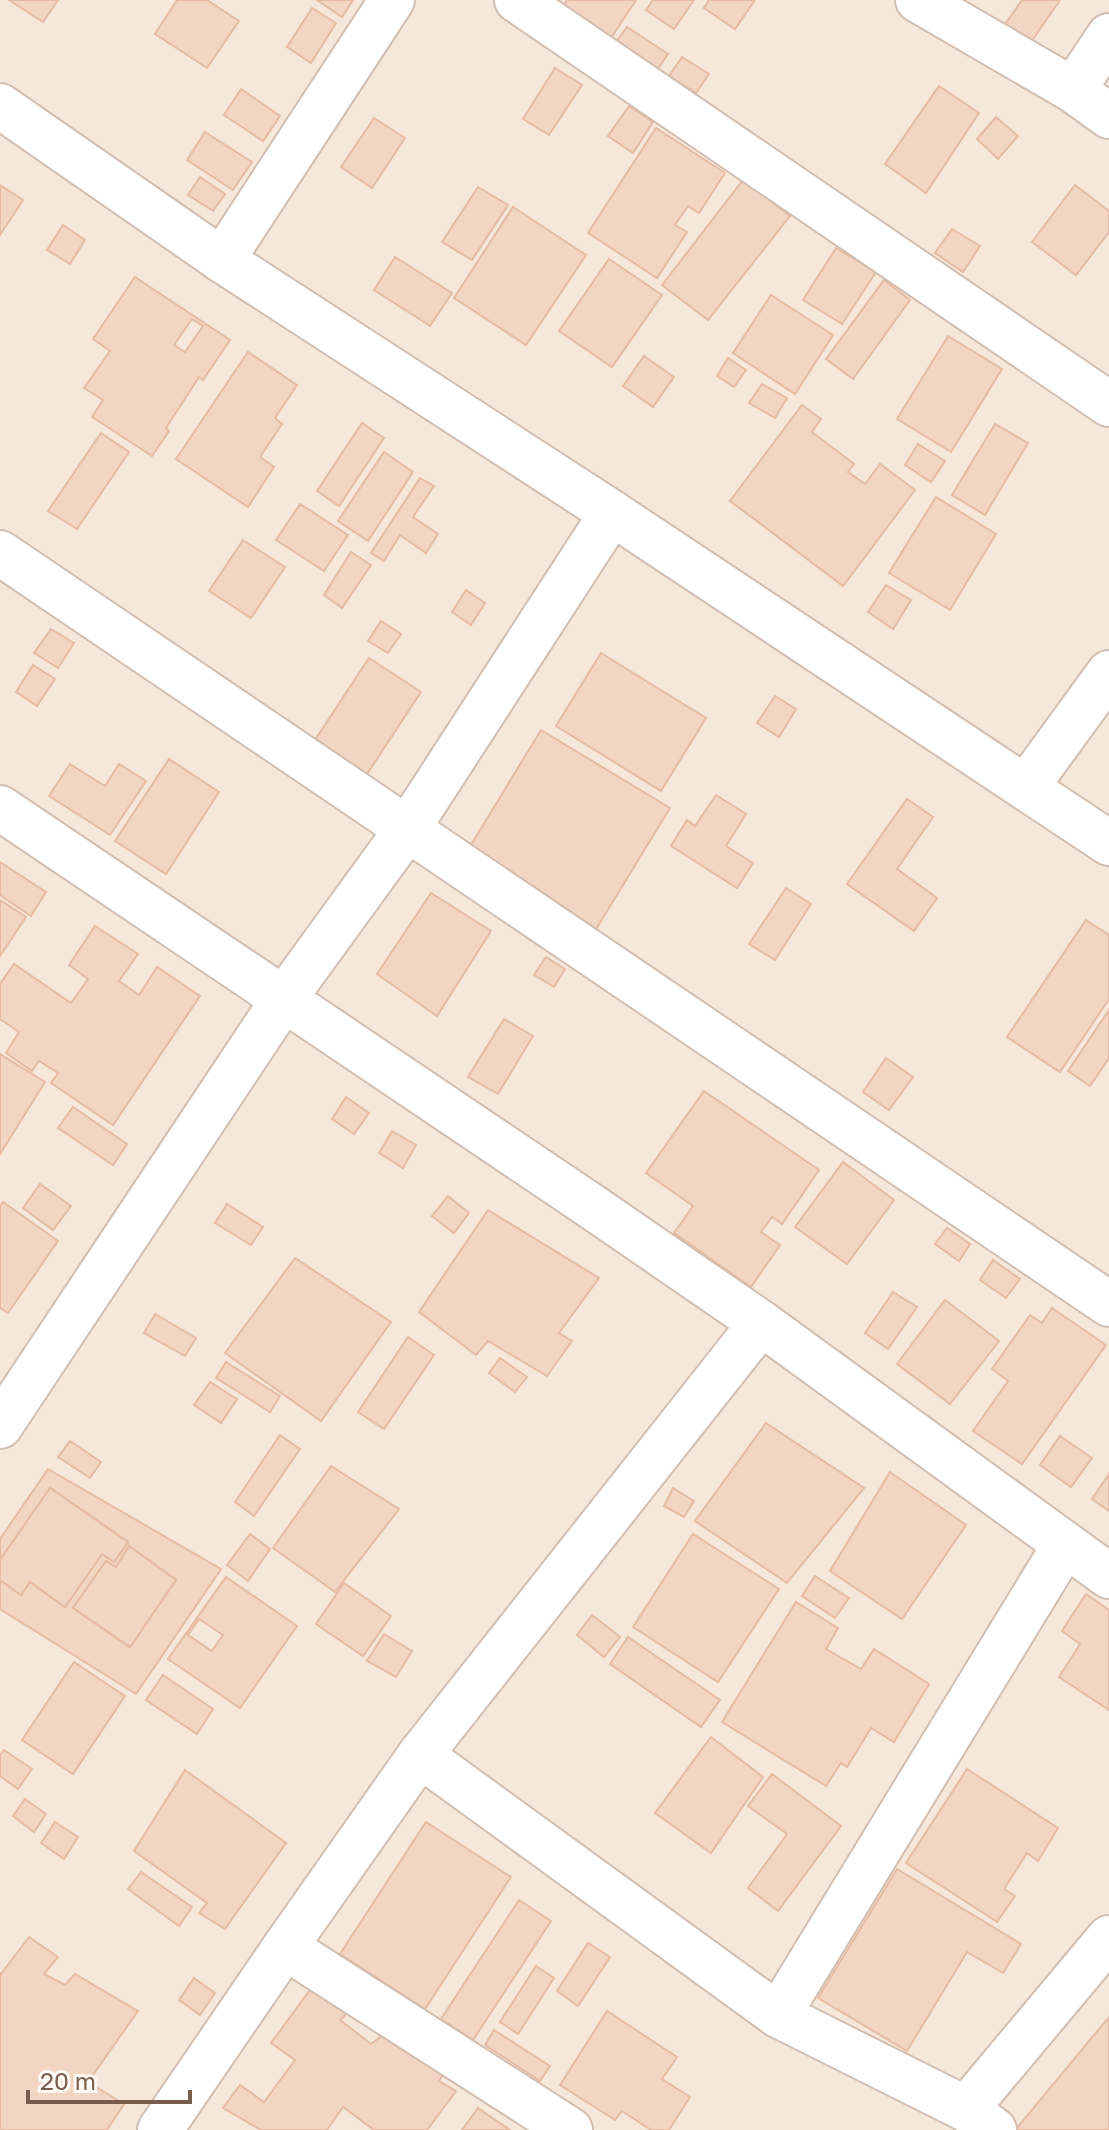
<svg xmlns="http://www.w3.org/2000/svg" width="1109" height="2130" viewBox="0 0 1109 2130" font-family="'Golos Text',sans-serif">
<rect width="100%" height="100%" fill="#fdf6ec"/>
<rect fill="#f5e8da" x="0" y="0" width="1109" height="2130"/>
<g fill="#f3d5c3" stroke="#e6bba3" stroke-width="2" fill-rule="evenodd">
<path d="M9,0H58L43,22Z"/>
<path d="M177,0H207L239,21L207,68L155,34Z"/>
<path d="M317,0H353L342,17Z"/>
<path d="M567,0H636L609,41L561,10Z"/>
<path d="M653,0H694L674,29L646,10Z"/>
<path d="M709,0H755L735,29L704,8Z"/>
<path d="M1022,0H1060L1029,45L1003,27Z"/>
<path d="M312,8L336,23L311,63L287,47Z"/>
<path d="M627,27L668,54L657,70L616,42Z"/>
<path d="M682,57L709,74L696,93L669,76Z"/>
<path d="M555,68L582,85L549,135L523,119Z"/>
<path d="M939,86L979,113L926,193L885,164Z"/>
<path d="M241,89L280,116L263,141L224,115Z"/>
<path d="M629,106L653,122L633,153L608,136Z"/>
<path d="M996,117L1018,136L998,159L977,139Z"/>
<path d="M374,118L405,138L372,188L341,167Z"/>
<path d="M656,128L725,173L699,213L688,206L675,225L687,232L657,278L588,233Z"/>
<path d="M205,132L252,162L233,190L187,160Z"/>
<path d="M200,177L225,194L213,211L188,195Z"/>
<path d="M743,180L790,216L708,320L662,285Z"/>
<path d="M0,185L23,200L0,235Z"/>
<path d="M1075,185L1109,211V232L1076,275L1032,242Z"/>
<path d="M478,187L508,205L472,260L442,242Z"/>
<path d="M513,207L586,255L526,345L454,298Z"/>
<path d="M63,225L85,240L70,264L47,250Z"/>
<path d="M952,229L980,246L963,272L935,253Z"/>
<path d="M836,248L876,272L842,324L803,300Z"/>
<path d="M395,257L452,293L430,326L374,290Z"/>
<path d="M609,259L662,295L612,367L559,331Z"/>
<path d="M135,277L230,340L203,380L199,377L166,428L169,431L152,456L92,417L103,400L84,388L110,351L93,339ZM192,319L203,326L185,352L174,345Z"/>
<path d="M884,280L910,300L853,379L826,359Z"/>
<path d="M771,295L833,335L795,394L733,353Z"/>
<path d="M948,336L1002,369L951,452L897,419Z"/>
<path d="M248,352L297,385L275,418L282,424L260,457L274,467L248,507L176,459Z"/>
<path d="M644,356L674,377L653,407L623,386Z"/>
<path d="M728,358L746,370L734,387L717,376Z"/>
<path d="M762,384L787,398L775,418L749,403Z"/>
<path d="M802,405L821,419L812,432L854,464L848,472L865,484L880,464L915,490L843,586L730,501Z"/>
<path d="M362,423L384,438L339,506L317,491Z"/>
<path d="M995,424L1028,443L985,515L952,495Z"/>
<path d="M101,433L129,452L77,529L48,511Z"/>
<path d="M918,444L945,461L931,482L905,465Z"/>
<path d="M384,452L413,472L368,541L338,521Z"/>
<path d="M420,478L434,486L413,517L438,534L426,553L400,535L384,561L371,553Z"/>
<path d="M936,497L996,534L950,610L889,573Z"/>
<path d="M300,504L348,535L324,571L276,540Z"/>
<path d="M243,540L285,567L251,618L209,591Z"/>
<path d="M351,552L371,565L342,608L324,595Z"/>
<path d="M886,585L911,600L893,629L868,612Z"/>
<path d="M466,590L485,603L471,625L452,612Z"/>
<path d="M381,621L401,634L388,653L368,641Z"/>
<path d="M51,629L74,643L58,668L34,653Z"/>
<path d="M601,653L706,718L661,791L556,726Z"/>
<path d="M369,658L421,692L367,774L315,740Z"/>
<path d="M33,665L55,679L37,706L16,692Z"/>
<path d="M775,696L796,709L779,737L757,723Z"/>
<path d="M541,730L670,808L595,931L466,853Z"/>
<path d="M169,759L219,792L166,874L115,841Z"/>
<path d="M70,764L105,786L119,764L146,781L110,835L49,796Z"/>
<path d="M716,795L746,814L726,846L753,863L737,888L671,846L687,820L695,826Z"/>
<path d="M907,799L933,817L897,869L937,898L914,931L847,884Z"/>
<path d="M0,862L46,892L31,916L0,895Z"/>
<path d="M786,888L811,904L775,960L749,944Z"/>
<path d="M431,893L491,931L437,1016L377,974Z"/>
<path d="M0,900L26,917L0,956Z"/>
<path d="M1086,920L1109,935V999L1060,1072L1007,1037Z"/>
<path d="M95,926L138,954L119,981L139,995L157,967L200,996L113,1125L51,1083L58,1073L39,1061L32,1071L6,1053L19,1032L0,1019V984L14,964L71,1003L88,979L69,965Z"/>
<path d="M546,957L565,969L554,987L534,975Z"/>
<path d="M1109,1010V1058L1090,1086L1068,1071Z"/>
<path d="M504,1019L533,1036L498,1094L468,1077Z"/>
<path d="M0,1054L45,1082L0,1154Z"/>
<path d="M886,1058L913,1077L889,1110L863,1092Z"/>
<path d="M704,1091L819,1170L782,1224L772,1217L761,1232L780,1245L751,1287L674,1233L693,1206L646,1173Z"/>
<path d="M346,1097L369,1113L354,1134L332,1119Z"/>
<path d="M73,1107L127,1144L113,1165L58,1128Z"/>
<path d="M392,1131L416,1145L403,1168L379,1153Z"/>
<path d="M843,1162L894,1200L847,1264L795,1227Z"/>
<path d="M40,1184L71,1206L53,1230L23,1208Z"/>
<path d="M448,1196L469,1213L454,1233L432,1216Z"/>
<path d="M3,1202L58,1241L8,1313L0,1308V1206Z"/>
<path d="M227,1204L263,1227L251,1245L215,1223Z"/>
<path d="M488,1210L599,1278L559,1333L572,1341L547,1376L488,1341L476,1355L419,1312Z"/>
<path d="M947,1228L970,1244L959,1261L935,1244Z"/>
<path d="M295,1258L391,1322L321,1421L225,1353Z"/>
<path d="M993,1260L1020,1279L1006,1298L980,1280Z"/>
<path d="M893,1292L917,1307L888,1349L865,1333Z"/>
<path d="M945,1300L999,1341L950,1404L897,1364Z"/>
<path d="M1052,1308L1106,1345L1022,1464L973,1431L1008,1381L992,1369L1030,1315L1042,1323Z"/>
<path d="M155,1314L196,1338L185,1356L144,1333Z"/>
<path d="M408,1337L434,1355L384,1429L358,1412Z"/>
<path d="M500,1358L527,1377L515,1392L489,1373Z"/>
<path d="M226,1362L280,1396L270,1412L216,1378Z"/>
<path d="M210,1382L237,1399L221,1423L194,1405Z"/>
<path d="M766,1423L864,1488L787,1583L695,1521Z"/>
<path d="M280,1435L300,1449L254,1516L235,1502Z"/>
<path d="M1060,1436L1092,1458L1071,1487L1040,1465Z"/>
<path d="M70,1441L101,1462L90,1478L58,1457Z"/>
<path d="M331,1466L399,1509L335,1592L273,1548Z"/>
<path d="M48,1469L221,1569L136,1694L0,1609V1580L21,1595L30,1582L65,1607L102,1554L114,1562L128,1542L50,1488L0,1560V1539ZM129,1546L176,1580L130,1647L73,1608L106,1561L116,1567Z"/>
<path d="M890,1472L966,1525L902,1619L830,1571Z"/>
<path d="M1109,1474V1511L1092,1499Z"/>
<path d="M50,1488L128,1542L114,1562L102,1554L65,1607L30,1582L21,1595L0,1580V1560Z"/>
<path d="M673,1488L694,1501L684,1517L664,1506Z"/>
<path d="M250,1534L270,1549L248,1581L227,1565Z"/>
<path d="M693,1534L779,1589L718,1682L633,1627Z"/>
<path d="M129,1546L176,1580L130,1647L73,1608L106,1561L116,1567Z"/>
<path d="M815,1576L849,1598L835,1618L802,1596Z"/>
<path d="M226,1577L297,1626L240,1708L168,1659ZM199,1619L223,1635L212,1651L188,1635Z"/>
<path d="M344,1583L391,1616L363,1656L316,1624Z"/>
<path d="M1086,1594L1109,1610V1710L1059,1677L1080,1644L1062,1631Z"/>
<path d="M796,1602L838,1628L826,1649L861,1669L874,1649L929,1684L894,1742L871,1728L847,1767L841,1763L826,1786L722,1722Z"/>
<path d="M592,1615L620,1637L604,1657L577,1635Z"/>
<path d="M384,1634L412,1651L396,1677L367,1661Z"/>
<path d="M628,1637L720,1700L701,1727L610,1664Z"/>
<path d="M74,1662L125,1696L73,1774L22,1740Z"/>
<path d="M163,1675L213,1709L197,1734L146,1700Z"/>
<path d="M711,1737L763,1777L711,1853L655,1813Z"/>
<path d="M4,1750L32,1769L18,1789L0,1776V1755Z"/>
<path d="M967,1769L1058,1828L1038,1861L1027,1853L1004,1889L1015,1896L997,1922L906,1863Z"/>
<path d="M185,1770L286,1843L225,1929L199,1913L207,1903L134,1851Z"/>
<path d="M772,1774L841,1826L778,1911L748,1888L787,1834L748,1806Z"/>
<path d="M25,1799L46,1814L34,1832L13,1816Z"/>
<path d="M55,1822L78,1837L64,1859L41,1843Z"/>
<path d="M426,1822L511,1877L425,2009L340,1954Z"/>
<path d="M897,1869L1021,1944L1003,1973L967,1952L907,2051L818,1998Z"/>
<path d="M141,1872L192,1907L179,1926L128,1889Z"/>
<path d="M519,1900L551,1921L473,2040L441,2019Z"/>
<path d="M29,1937L58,1957L44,1974L65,1985L75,1974L138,2011L88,2082L124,2104L107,2130H0V1973L1,1974Z"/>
<path d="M588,1943L610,1957L578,2006L557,1991Z"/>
<path d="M536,1966L554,1978L518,2034L500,2022Z"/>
<path d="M194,1978L215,1993L200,2015L179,2000Z"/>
<path d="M315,1983L353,2008L340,2020L371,2044L388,2031L447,2069L439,2081L456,2091L427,2130H374L343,2107L327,2130H261L223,2108L240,2085L264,2102L295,2060L271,2043Z"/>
<path d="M607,2011L677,2057L662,2079L690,2097L669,2130H651L622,2111L615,2120L560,2085Z"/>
<path d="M1109,2017V2130H1016V2129Z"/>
<path d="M494,2030L550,2066L540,2081L485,2045Z"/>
<path d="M478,2108L510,2130H462Z"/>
</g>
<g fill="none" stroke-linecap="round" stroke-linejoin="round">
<g stroke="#d1beb0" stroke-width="48">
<g id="minor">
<path d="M517,0L1109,404"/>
<path d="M918,0L1073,90L1109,116"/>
<path d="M1073,90L1109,36"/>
<path d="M0,106L222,260L612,513L1109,843"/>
<path d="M222,260L392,0"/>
<path d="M0,553L1109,1304"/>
<path d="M1026,787L1109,673"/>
<path d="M0,808L591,1206L761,1323L1109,1576"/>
<path d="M0,1426L283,1000L408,828L612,513"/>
<path d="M420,1755L778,2015L966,2109L994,2130"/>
<path d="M285,1947L570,2130"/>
<path d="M778,2015L1065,1545"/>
<path d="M966,2109L1109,1938"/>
<path d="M160,2130L285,1947L420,1755L761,1323"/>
</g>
</g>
<use href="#minor" stroke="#fff" stroke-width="44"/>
</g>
<path d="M28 2090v12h162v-12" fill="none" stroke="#7a5c4d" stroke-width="4"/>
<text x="40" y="2090" font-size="24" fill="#7a5c4d" stroke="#fffaf3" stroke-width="6" paint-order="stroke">20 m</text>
</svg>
